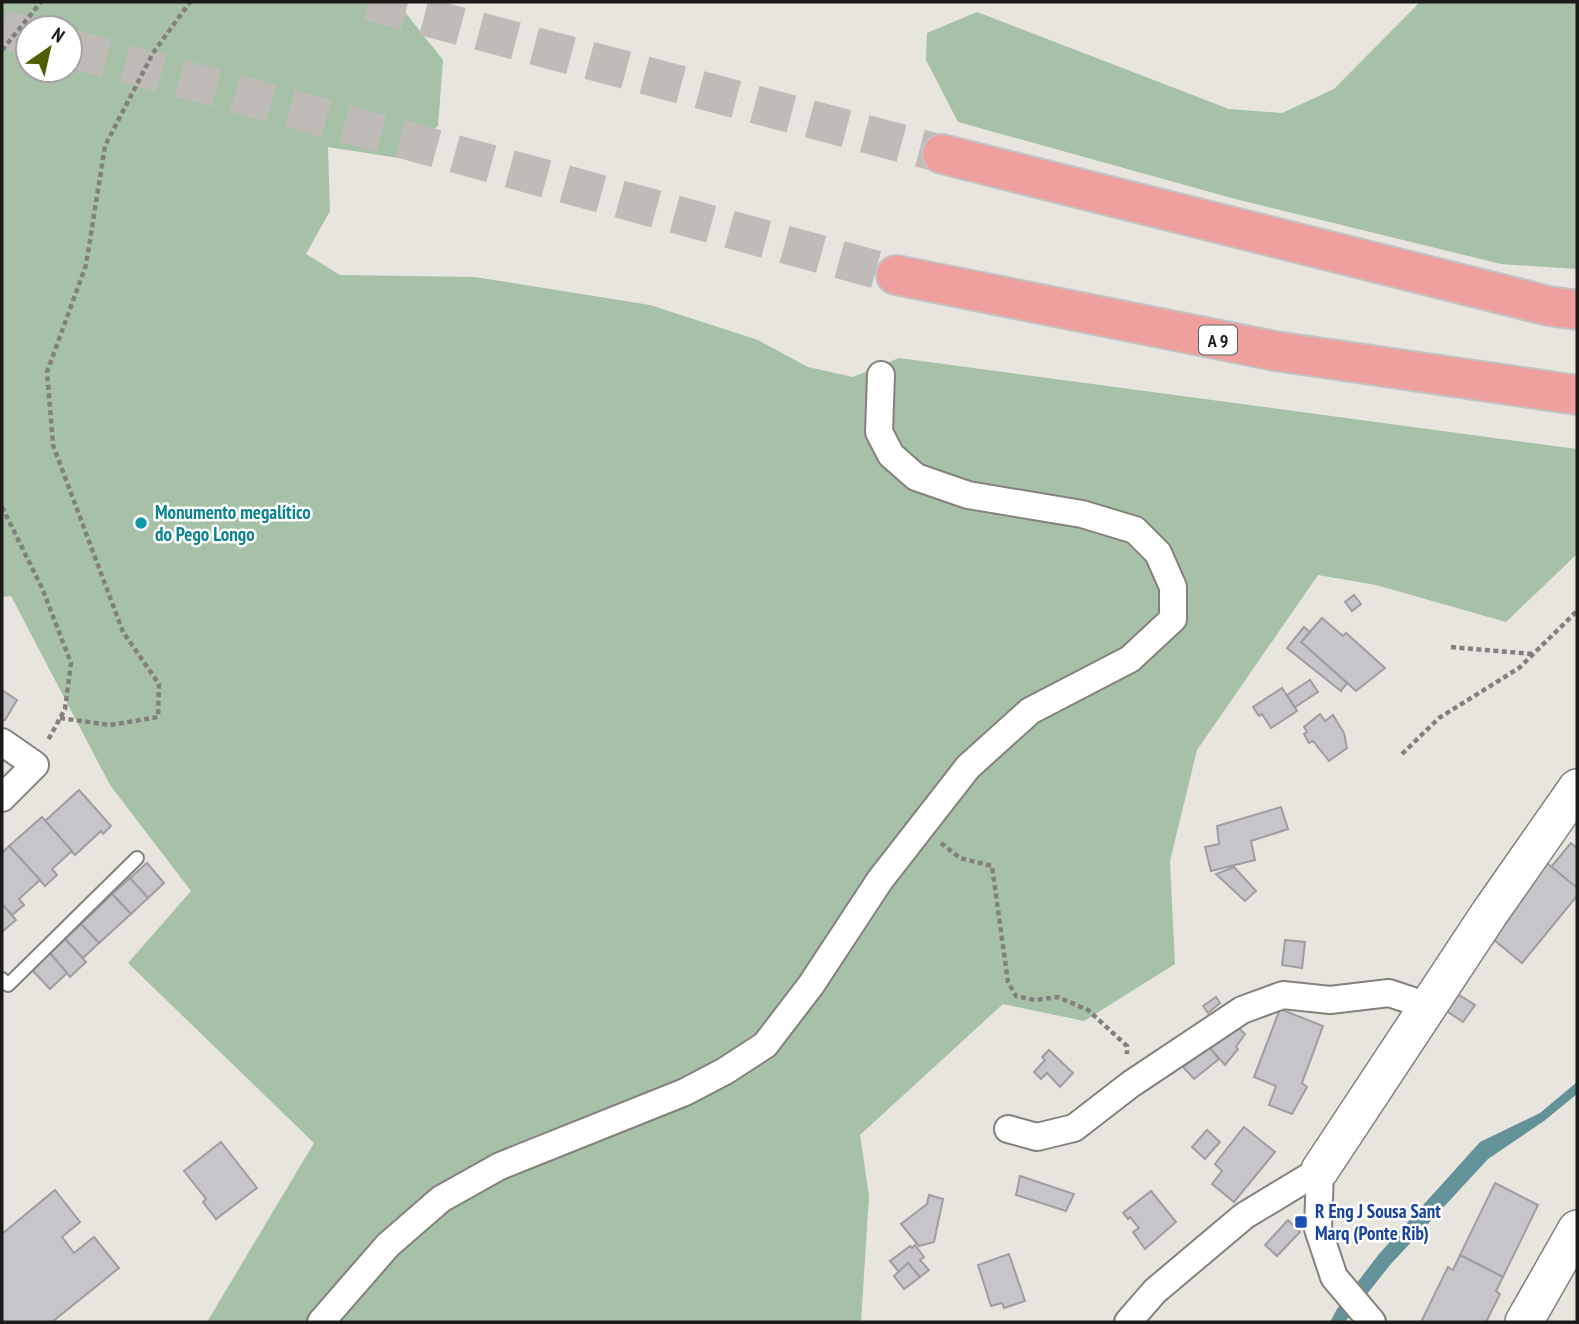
<svg xmlns="http://www.w3.org/2000/svg" width="1579" height="1324" viewBox="0 0 1579 1324" font-family="'PT Sans Narrow',sans-serif">
<rect width="100%" height="100%" fill="#e8e5df"/>
<g fill="#a6c1a8" fill-rule="evenodd">
<path d="M2,2H397L443,60L438,126L398,158L328,147L330,211L306,254L340,275L475,277L650,305L758,340L808,367L853,377L899,358L1577,449V554L1506,622L1376,585L1318,575L1197,750L1170,861L1175,964L1084,1021L1003,1004L860,1135L869,1196L861,1322H207L314,1143L128,963L191,891L110,785L11,596L2,597ZM28,28H70V70H28Z"/>
<path d="M1420,2H1577V269L1501,264L1235,199L958,122L926,60L927,33L977,12L1229,109L1282,113L1334,89Z"/>
</g>
<path fill="#649299" d="M1577,1082V1094L1544,1121L1488,1159L1390,1265L1345,1322H1330L1337,1309L1379,1254L1480,1142L1540,1113Z"/>
<g fill="#c7c4ca" stroke="#9f9ca2" stroke-width="2">
<path d="M1354,595L1361,604L1352,611L1345,602Z"/>
<path d="M1322,618L1343,636L1346,633L1385,668L1356,691L1301,642Z"/>
<path d="M1304,627L1310,632L1301,642L1347,683L1341,691L1287,648Z"/>
<path d="M1310,680L1318,692L1295,707L1287,695Z"/>
<path d="M1282,688L1297,711L1271,728L1262,714L1259,716L1253,707Z"/>
<path d="M2,690L17,700L5,720L2,721Z"/>
<path d="M1320,714L1325,721L1333,715L1344,733L1347,748L1329,761L1313,741L1309,743L1304,734L1307,732L1304,727Z"/>
<path d="M79,790L111,826L103,834L101,831L75,855L45,821Z"/>
<path d="M1281,807L1288,829L1251,841L1255,860L1211,871L1205,847L1219,844L1217,826Z"/>
<path d="M42,817L72,851L52,869L57,875L45,886L9,846Z"/>
<path d="M1571,843L1577,848V888L1551,867Z"/>
<path d="M9,846L40,880L19,899L24,905L12,915L2,904V853Z"/>
<path d="M147,863L164,883L148,898L130,878Z"/>
<path d="M1547,863L1577,888V896L1522,963L1488,935Z"/>
<path d="M1234,867L1256,891L1245,901L1216,874Z"/>
<path d="M130,878L148,898L131,914L112,894Z"/>
<path d="M112,894L131,914L99,943L81,924Z"/>
<path d="M2,904L16,920L2,932Z"/>
<path d="M81,924L99,943L83,958L65,939Z"/>
<path d="M65,939L86,962L70,977L50,953Z"/>
<path d="M1285,940L1305,942L1302,968L1282,965Z"/>
<path d="M50,953L67,973L50,989L32,970Z"/>
<path d="M1453,991L1475,1005L1463,1022L1442,1008Z"/>
<path d="M1216,997L1220,1003L1208,1013L1203,1006Z"/>
<path d="M1280,1009L1323,1026L1302,1083L1307,1087L1292,1114L1269,1105L1276,1086L1254,1077Z"/>
<path d="M1236,1026L1245,1034L1236,1047L1238,1049L1225,1065L1209,1047Z"/>
<path d="M1209,1047L1219,1059L1194,1079L1183,1067Z"/>
<path d="M1049,1050L1073,1073L1060,1087L1047,1073L1041,1079L1034,1072L1045,1060L1042,1057Z"/>
<path d="M1244,1127L1275,1152L1234,1202L1212,1184L1222,1171L1215,1164Z"/>
<path d="M1207,1130L1220,1142L1205,1159L1192,1147Z"/>
<path d="M221,1142L257,1188L216,1219L203,1202L206,1199L184,1171Z"/>
<path d="M1020,1176L1074,1194L1066,1211L1016,1195Z"/>
<path d="M1495,1183L1538,1205L1503,1277L1460,1255Z"/>
<path d="M55,1190L80,1222L62,1237L74,1253L94,1237L119,1268L52,1322H2V1234Z"/>
<path d="M1151,1191L1176,1222L1145,1249L1133,1232L1139,1228L1130,1217L1128,1219L1123,1213Z"/>
<path d="M929,1195L943,1199L934,1242L919,1246L901,1224L927,1204Z"/>
<path d="M1288,1220L1300,1232L1277,1256L1265,1245Z"/>
<path d="M915,1245L924,1257L920,1260L929,1270L920,1277L908,1263L899,1272L890,1261L910,1246L912,1248Z"/>
<path d="M1009,1254L1025,1301L1004,1308L1002,1303L991,1306L978,1265Z"/>
<path d="M1460,1255L1503,1277L1496,1291L1500,1294L1486,1322H1421L1448,1267L1453,1270Z"/>
<path d="M908,1263L920,1277L904,1289L894,1276Z"/>
</g>
<g fill="none" stroke-linecap="round" stroke-linejoin="round">
<g stroke="#bfbcb7" stroke-width="38" stroke-dasharray="38 19" stroke-linecap="butt">
<path d="M369,2L942,154"/>
<path d="M2,29L28,36"/>
<path d="M70,48L896,275"/>
</g>
<g stroke="#83817c" stroke-width="16">
<path id="lane" d="M2,979L8,985L137,858"/>
</g>
<g stroke="#83817c" stroke-width="30">
<g id="street">
<path d="M2,742L35,765L2,798"/>
<path d="M1008,1129L1037,1137L1074,1128L1131,1084L1242,1010L1283,995L1330,1000L1389,993L1428,1006"/>
<path d="M1320,1170L1318,1229L1334,1277L1372,1322"/>
<path d="M321,1322L388,1245L441,1199L500,1166L685,1092L725,1071L765,1045L811,985L880,880L968,767L1030,711L1130,659L1173,619V587L1158,553L1135,530L1082,514L968,495L916,477L891,455L879,432L881,375"/>
<path d="M1128,1322L1155,1291L1244,1216L1320,1170"/>
</g>
</g>
<g stroke="#83817c" stroke-width="40">
<g id="secondary">
<path d="M1320,1170L1489,914L1577,788"/>
<path d="M1524,1322L1577,1229"/>
</g>
</g>
<g stroke="#c4c3c3" stroke-width="42">
<g id="highway">
<path d="M942,154L1549,306L1577,310"/>
<path d="M896,275L1275,351L1577,395"/>
</g>
</g>
<g stroke="#82807c" stroke-width="4.5" stroke-dasharray="5 3.5" stroke-linecap="butt">
<path d="M2,50L41,2"/>
<path d="M2,507L42,588L71,663L65,709L47,742"/>
<path d="M1451,647L1532,654"/>
<path d="M60,718L110,725L158,717L159,684L123,632L53,445L47,372L86,265L105,146L153,53L190,2"/>
<path d="M1402,754L1439,718L1519,668L1577,611"/>
<path d="M941,843L960,858L992,866L1008,982L1016,996L1035,1000L1058,997L1088,1010L1127,1046V1054"/>
</g>
<use href="#lane" stroke="#fff" stroke-width="12"/>
<use href="#street" stroke="#fff" stroke-width="26"/>
<use href="#secondary" stroke="#fff" stroke-width="37"/>
<use href="#highway" stroke="#ee9f9e" stroke-width="38"/>
</g>
<circle fill="#0f9aa8" stroke="#fff" stroke-width="2.5" cx="141" cy="523" r="7"/>
<rect fill="#1a4fb4" stroke="#fff" stroke-width="2.5" x="1294" y="1215" width="14" height="14" rx="3.5"/>
<g text-anchor="middle" dominant-baseline="central" stroke-width="5" stroke-linejoin="round" paint-order="stroke">
<rect fill="#fff" stroke="#5f5f5d" stroke-width="2" x="1199" y="325.5" width="38" height="29" rx="5"/>
<g font-size="18" font-weight="bold" fill="#1b1a18">
<text x="1218" y="340">A 9</text>
</g>
<g font-size="19" font-weight="bold" fill="#0d838f" stroke="#fff" text-anchor="start">
<text x="155" y="512">Monumento megalítico<tspan x="155" dy="22">do Pego Longo</tspan></text>
</g>
<g font-size="19" font-weight="bold" fill="#164399" stroke="#fff" text-anchor="start">
<text x="1315" y="1211">R Eng J Sousa Sant<tspan x="1315" dy="22">Marq (Ponte Rib)</tspan></text>
</g>
</g>
<rect width="1579" height="1324" fill="none" stroke="#1b1a18" stroke-width="7"/>
<g transform="translate(49 49) rotate(34)"><circle r="33" fill="#ffffff" stroke="#a4a3a3" stroke-width="2"/>
<path d="M0-5L12 26L0 18L-12 26Z" fill="#4e5f01"/>
<text y="-10" font-size="19" font-weight="bold" text-anchor="middle" fill="#1b1a18">N</text>
</g>
</svg>
